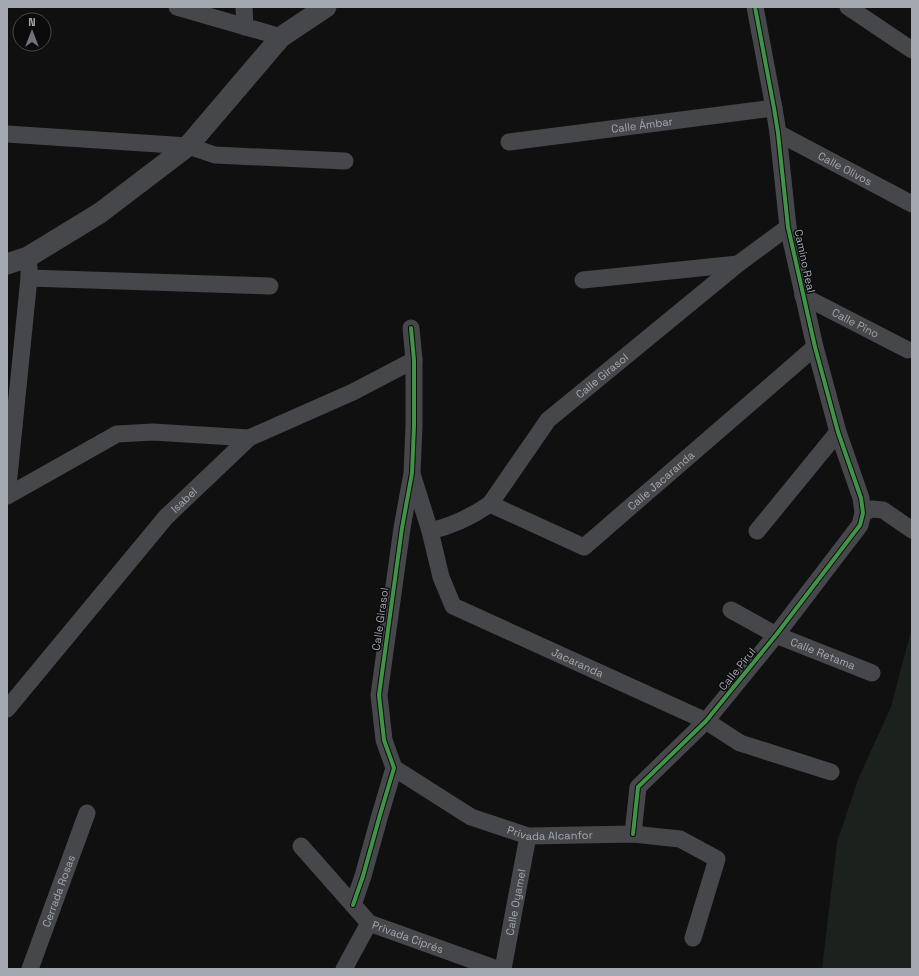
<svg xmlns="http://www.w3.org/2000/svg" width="919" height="976" viewBox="0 0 919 976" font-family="'Space Grotesk',sans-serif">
<rect width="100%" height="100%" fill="#101011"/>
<path fill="#1b211c" d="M912,627V969H822L837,842L859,777L891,707Z"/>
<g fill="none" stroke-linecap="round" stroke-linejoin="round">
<g stroke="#45474a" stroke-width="17">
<path d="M177,7L281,37"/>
<path d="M244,7L245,27"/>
<path d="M848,7L912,50"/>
<path id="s1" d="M778,133L912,204"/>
<path d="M7,134L188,146L215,155L345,161"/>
<path id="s2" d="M509,142L774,108"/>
<path d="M29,278L270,286"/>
<path d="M583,280L738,264"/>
<path id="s3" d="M803,296L908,350"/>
<path id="s4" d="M413,477L430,531L441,577L453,606L706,721L740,743L831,772"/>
<path d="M7,496L117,434L153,432L249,438"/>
<path d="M7,496L29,278V267"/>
<path id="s5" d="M490,504L584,547L815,347"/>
<path d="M863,513L872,509L883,510L912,530"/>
<path id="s6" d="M430,531C452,526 471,517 490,504L548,420L738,264L788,227"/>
<path d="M757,531L838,432"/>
<path id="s7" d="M731,610L776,635L872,673"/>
<path id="s8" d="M7,709L166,517L249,438L353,392L414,360"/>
<path id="s9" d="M394,768L471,817L528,836L633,834L680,839L717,859L693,938"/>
<path d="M633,834L638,787L706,721L776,635L860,525L863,513L861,498L838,432L815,347L788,227L778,133L774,108L755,7"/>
<path id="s10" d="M301,846L369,923L497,969"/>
<path d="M353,905L363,876L380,815L394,768L384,740L379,695L402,528L412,473L414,426V360L411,328"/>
<path id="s11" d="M30,969L87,813"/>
<path d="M344,969L369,923"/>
<path id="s12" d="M503,969L528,836"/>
</g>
<path stroke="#45474a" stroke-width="21" d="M7,264L28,257L100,213L188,146L281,37L326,7"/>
<g stroke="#0b0b0c" stroke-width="6">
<g id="cycleway">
<path d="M633,834L638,787L706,721L776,635L860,525L863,513L861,498L838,432L815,347L788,227L778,133L774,108L755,7"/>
<path d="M353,905L363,876L380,815L394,768L384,740L379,695L402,528L412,473L414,426V360L411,328"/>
</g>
</g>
<use href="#cycleway" stroke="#419447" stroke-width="4"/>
</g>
<g text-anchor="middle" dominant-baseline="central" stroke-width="3" stroke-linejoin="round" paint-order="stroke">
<g font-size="11" fill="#a3a8b1" stroke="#0b0b0c">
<text stroke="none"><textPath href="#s2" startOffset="134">Calle Ámbar</textPath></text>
<text stroke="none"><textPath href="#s1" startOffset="76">Calle Olivos</textPath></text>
<text transform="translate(805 261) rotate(78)">Camino Real</text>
<text stroke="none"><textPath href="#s3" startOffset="59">Calle Pino</textPath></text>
<text stroke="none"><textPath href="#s6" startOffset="238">Calle Girasol</textPath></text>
<text stroke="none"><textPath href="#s5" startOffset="205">Calle Jacaranda</textPath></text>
<text stroke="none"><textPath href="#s8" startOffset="274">Isabel</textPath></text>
<text transform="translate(380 619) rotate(-82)">Calle Girasol</text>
<text stroke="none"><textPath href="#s7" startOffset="102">Calle Retama</textPath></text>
<text stroke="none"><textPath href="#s4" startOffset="272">Jacaranda</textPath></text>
<text transform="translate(737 669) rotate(-51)">Calle Pirul</text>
<text stroke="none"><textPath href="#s9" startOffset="173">Privada Alcanfor</textPath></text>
<text stroke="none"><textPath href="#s11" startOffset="83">Cerrada Rosas</textPath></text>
<text stroke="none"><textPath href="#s12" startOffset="68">Calle Oyamel</textPath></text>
<text stroke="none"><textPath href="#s10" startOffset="144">Privada Ciprés</textPath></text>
</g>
</g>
<rect width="919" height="976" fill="none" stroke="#a3a8b1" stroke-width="16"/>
<g transform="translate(32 32)"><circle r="19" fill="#0b0b0c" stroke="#484a4e"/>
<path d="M0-3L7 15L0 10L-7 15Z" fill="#707379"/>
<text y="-6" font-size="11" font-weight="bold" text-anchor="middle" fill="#a3a8b1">N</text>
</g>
</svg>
